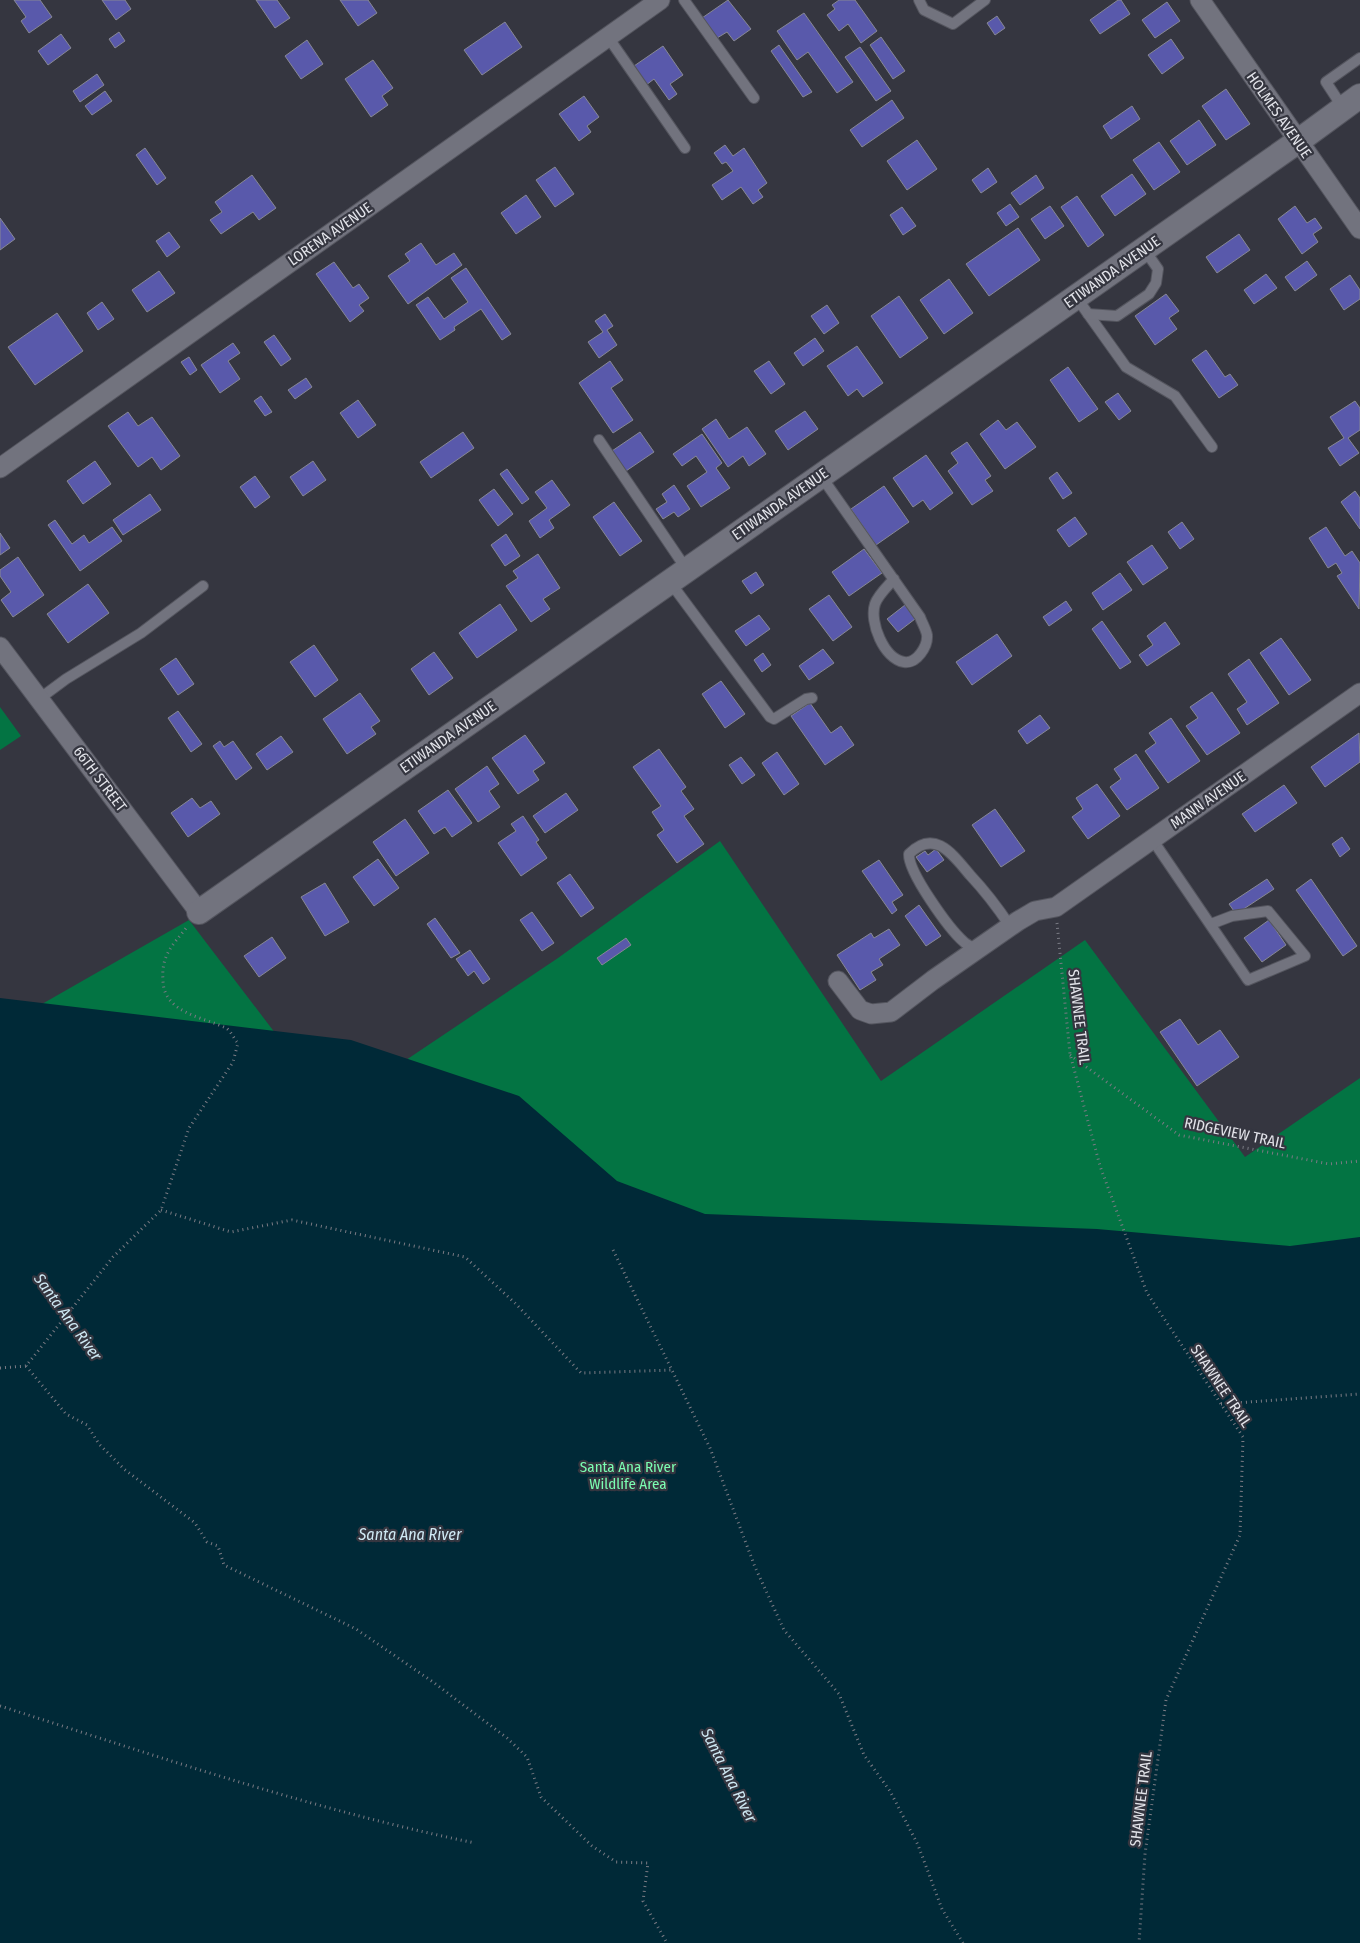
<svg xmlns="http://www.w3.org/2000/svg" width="1360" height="1943" viewBox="0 0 1360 1943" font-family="'Fira Sans Condensed',sans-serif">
<rect width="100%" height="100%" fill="#353640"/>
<g fill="#037443">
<path d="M0,707L21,736L0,750Z"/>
<path d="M720,841L881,1081L1085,940L1245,1157L1360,1078V1943H0V1028L189,920L333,1109L558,958Z"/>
</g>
<path fill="#002937" d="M0,998L351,1040L519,1096L617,1181L705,1214L1097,1229L1290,1246L1360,1237V1943H0Z"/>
<g fill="#5959ab" stroke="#878894">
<path d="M14,0H40L52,17L29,33L21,21L26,17Z"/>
<path d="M102,0H125L131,9L116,20Z"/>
<path d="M256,0H277L290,18L275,28Z"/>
<path d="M340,0H368L377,13L358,26Z"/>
<path d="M728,0L751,29L734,41L727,32L717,38L702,18Z"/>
<path d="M839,0H855L877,31L861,43L848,24L839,31L827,15L835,9L832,5Z"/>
<path d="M1118,0H1121L1130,14L1100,34L1090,20Z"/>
<path d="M1167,2L1180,21L1155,38L1142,20Z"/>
<path d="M804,13L853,82L837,93L808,52L797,60L777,31Z"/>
<path d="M997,16L1005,28L995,35L987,23Z"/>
<path d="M505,22L522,47L482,75L464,50Z"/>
<path d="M119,32L125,41L115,48L109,39Z"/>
<path d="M61,34L71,48L48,65L38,51Z"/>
<path d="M881,37L905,71L893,79L870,45Z"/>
<path d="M1171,39L1184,58L1162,74L1148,55Z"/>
<path d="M307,40L323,64L301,79L285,56Z"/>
<path d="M779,45L812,92L803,97L771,51Z"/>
<path d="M663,46L683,75L670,84L677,94L669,100L654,79L646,85L634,66Z"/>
<path d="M860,47L891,91L876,101L845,57Z"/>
<path d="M373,60L393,88L382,96L388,105L371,117L345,79Z"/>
<path d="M97,74L104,85L80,102L73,91Z"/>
<path d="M1226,89L1250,124L1226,140L1202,106Z"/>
<path d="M105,91L112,101L92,115L85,106Z"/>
<path d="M584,96L599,117L587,126L591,132L579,141L559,114Z"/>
<path d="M892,100L904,118L862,147L850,130Z"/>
<path d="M1132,106L1140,119L1111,139L1103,126Z"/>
<path d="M1199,120L1216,145L1187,165L1170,141Z"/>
<path d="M917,140L937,169L907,190L887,161Z"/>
<path d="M1159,142L1180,172L1154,190L1133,160Z"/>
<path d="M725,145L733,156L744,148L767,183L758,190L763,197L753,204L741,187L722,200L712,185L733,171L726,162L722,164L714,153Z"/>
<path d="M145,148L166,178L157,185L136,155Z"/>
<path d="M555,167L574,194L555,207L536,180Z"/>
<path d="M988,168L997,182L981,193L972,180Z"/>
<path d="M1132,174L1146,194L1115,216L1101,196Z"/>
<path d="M252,175L276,208L259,220L253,212L221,234L210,220L222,212L215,202Z"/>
<path d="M1036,175L1044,188L1020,205L1011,193Z"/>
<path d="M526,195L541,217L516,234L501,213Z"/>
<path d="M1077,196L1104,235L1088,247L1061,207Z"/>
<path d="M1010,204L1019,217L1006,226L997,213Z"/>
<path d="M1050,206L1064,226L1045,239L1031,219Z"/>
<path d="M1295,206L1307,223L1315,218L1322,228L1313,234L1318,242L1302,254L1278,219Z"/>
<path d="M902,207L916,226L903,235L890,215Z"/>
<path d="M0,218L15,239L0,250Z"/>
<path d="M1018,228L1040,260L989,296L966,264Z"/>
<path d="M169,232L180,247L167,257L156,241Z"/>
<path d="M1239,234L1250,250L1217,273L1206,257Z"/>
<path d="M421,243L436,265L454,253L462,265L408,304L388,276L410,261L405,254Z"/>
<path d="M1307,261L1317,275L1295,291L1285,277Z"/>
<path d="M334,262L353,288L359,284L369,298L359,305L364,311L350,322L316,274Z"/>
<path d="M466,268L511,334L502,340L481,309L454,327L455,330L440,340L416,305L428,297L444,319L468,302L451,278Z"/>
<path d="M159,271L175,293L147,312L132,290Z"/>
<path d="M1266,274L1277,288L1254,304L1244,290Z"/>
<path d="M1350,275L1360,290V299L1344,310L1330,289Z"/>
<path d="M949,279L973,313L944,334L920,300Z"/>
<path d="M1166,294L1179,311L1169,318L1177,329L1155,345L1135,316Z"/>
<path d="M899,296L928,338L900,358L871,316Z"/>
<path d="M102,302L114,319L98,330L87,313Z"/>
<path d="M827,305L839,323L824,334L811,316Z"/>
<path d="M57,313L83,351L35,385L8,347Z"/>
<path d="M605,314L613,326L607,330L617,345L599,358L588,342L603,332L595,321Z"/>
<path d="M274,335L291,359L281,366L264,342Z"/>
<path d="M815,338L824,351L803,366L794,353Z"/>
<path d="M233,343L240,353L228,361L240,379L220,393L201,365Z"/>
<path d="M857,346L883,383L863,397L857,389L848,396L827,366Z"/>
<path d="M1206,350L1225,377L1230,374L1238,385L1219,398L1192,360Z"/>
<path d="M189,357L197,370L190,375L181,362Z"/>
<path d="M610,361L623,380L611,388L633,420L613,433L579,383Z"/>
<path d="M769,361L785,384L771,394L754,371Z"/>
<path d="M1068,367L1098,409L1079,422L1050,380Z"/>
<path d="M306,378L312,387L295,399L288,390Z"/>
<path d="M1118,393L1131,411L1119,420L1105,402Z"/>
<path d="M261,396L272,412L265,416L254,401Z"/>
<path d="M358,400L376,425L358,438L340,413Z"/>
<path d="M1355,401L1360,408V430L1348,438L1359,453L1340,466L1328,448L1344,438L1330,417Z"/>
<path d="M805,411L818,429L788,450L775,431Z"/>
<path d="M128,412L138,426L152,417L180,456L161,470L152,457L138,467L108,426Z"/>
<path d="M716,419L729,439L747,427L766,454L749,466L743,456L728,467L702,429Z"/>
<path d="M998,420L1006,430L1017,422L1036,447L1005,469L980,434Z"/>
<path d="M463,432L474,448L431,478L420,462Z"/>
<path d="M640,432L654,452L623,473L609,453Z"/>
<path d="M702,434L722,463L716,468L730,488L701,507L687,486L707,472L696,456L682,466L673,454Z"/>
<path d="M967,442L991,476L985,480L993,491L972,505L948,471L958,463L951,453Z"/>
<path d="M926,455L953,493L930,510L923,500L913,507L893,478Z"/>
<path d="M95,461L111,484L83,504L67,481Z"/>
<path d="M313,461L326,480L303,496L290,477Z"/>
<path d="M507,469L529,499L522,504L500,474Z"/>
<path d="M1057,472L1072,493L1063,499L1049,478Z"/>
<path d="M255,476L270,497L255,508L240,487Z"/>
<path d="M552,480L570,505L549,520L554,528L540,538L529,521L547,508L535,492Z"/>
<path d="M674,485L690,509L678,517L674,512L663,519L656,509L667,502L662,494Z"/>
<path d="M884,486L909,522L876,545L851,509Z"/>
<path d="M494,489L513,514L498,526L479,500Z"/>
<path d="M1355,491L1360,498V529L1341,502Z"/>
<path d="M150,494L161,510L123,535L113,520Z"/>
<path d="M614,502L642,541L620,556L593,517Z"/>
<path d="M1075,517L1087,534L1069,547L1057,530Z"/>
<path d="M55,520L72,544L84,535L89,543L112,527L122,541L80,571L48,525Z"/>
<path d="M1182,522L1194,539L1180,549L1168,532Z"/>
<path d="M1326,527L1345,556L1352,551L1360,563L1359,609L1337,576L1342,573L1336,563L1328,568L1309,538Z"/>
<path d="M0,533L10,548L0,555Z"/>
<path d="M506,534L520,556L505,566L491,545Z"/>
<path d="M1152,545L1168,568L1143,585L1127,562Z"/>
<path d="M864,549L882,573L849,596L832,572Z"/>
<path d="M538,554L560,588L543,599L550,609L531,622L506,586L518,578L513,571Z"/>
<path d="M18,557L44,595L13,617L1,600L11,592L0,576V570Z"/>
<path d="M756,572L764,585L751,594L742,581Z"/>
<path d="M1120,573L1132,590L1103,610L1092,593Z"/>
<path d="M88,584L109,613L68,643L47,614Z"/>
<path d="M829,595L852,627L833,641L809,609Z"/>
<path d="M1066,601L1072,610L1049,626L1043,617Z"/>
<path d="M500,604L517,630L477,658L459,633Z"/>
<path d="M905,605L915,619L898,632L887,619Z"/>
<path d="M759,615L770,629L746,646L735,631Z"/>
<path d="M1102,621L1131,662L1120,669L1092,629Z"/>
<path d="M1165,622L1180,644L1147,666L1139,655L1153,645L1147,636Z"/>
<path d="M997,634L1012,656L972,685L956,662Z"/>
<path d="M1281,638L1311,680L1289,695L1260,653Z"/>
<path d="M314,645L338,680L315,697L290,662Z"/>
<path d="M823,649L834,663L809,680L799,666Z"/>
<path d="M434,652L453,678L429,695L411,669Z"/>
<path d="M763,653L771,665L762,672L754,660Z"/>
<path d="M176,658L194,684L178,695L160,669Z"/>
<path d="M1249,659L1279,703L1247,725L1237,709L1247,702L1228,674Z"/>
<path d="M721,681L745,714L725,728L702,694Z"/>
<path d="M1212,692L1240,733L1207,755L1186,726L1198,718L1190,707Z"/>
<path d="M360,693L380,721L371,727L376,734L347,754L323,719Z"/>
<path d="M810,703L831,733L841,726L854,745L825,765L791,716Z"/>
<path d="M178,711L202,744L191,752L168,718Z"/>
<path d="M1040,715L1050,728L1027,744L1018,731Z"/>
<path d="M1171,718L1200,761L1168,783L1145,751L1156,743L1149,733Z"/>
<path d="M1359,733L1360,762L1325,787L1311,767Z"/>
<path d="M525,735L545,763L533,771L539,780L518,794L492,758Z"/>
<path d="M281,736L293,752L267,770L256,754Z"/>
<path d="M220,741L224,747L233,741L252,768L236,780L213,746Z"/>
<path d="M659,749L686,787L681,791L694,809L684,816L704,844L677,863L657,835L664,830L652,812L661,806L633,767Z"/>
<path d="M777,752L799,784L784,795L762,763Z"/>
<path d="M1136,754L1159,788L1127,810L1110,787L1121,779L1114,769Z"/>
<path d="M741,757L755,775L742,784L729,765Z"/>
<path d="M487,766L499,784L489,791L500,807L478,822L455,789Z"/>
<path d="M1097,784L1120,816L1088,839L1072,817L1083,809L1076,798Z"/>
<path d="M1284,785L1297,803L1255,832L1242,814Z"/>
<path d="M448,790L472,823L452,837L445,827L434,834L418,811Z"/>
<path d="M566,793L578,810L545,833L533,816Z"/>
<path d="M192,798L200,808L211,801L220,814L188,837L171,813Z"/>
<path d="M995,809L1025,851L1001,867L972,825Z"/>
<path d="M523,816L539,840L536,842L547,858L521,876L498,843L516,831L511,824Z"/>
<path d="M405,819L429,853L396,876L373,842Z"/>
<path d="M1342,837L1350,849L1340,857L1332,844Z"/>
<path d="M936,849L944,860L927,872L916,857L925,851L928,855Z"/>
<path d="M378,859L399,888L374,906L353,877Z"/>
<path d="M879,860L903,895L892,902L897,910L892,914L862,871Z"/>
<path d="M570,874L594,908L581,917L557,883Z"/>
<path d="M1267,879L1274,889L1236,914L1229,904Z"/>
<path d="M1311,879L1357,946L1343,956L1296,890Z"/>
<path d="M325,883L349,922L325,936L301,897Z"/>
<path d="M919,905L941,936L926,946L905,916Z"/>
<path d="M532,912L554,943L542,951L520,920Z"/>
<path d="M435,918L460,953L451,958L427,924Z"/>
<path d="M1269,920L1286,945L1262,962L1244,938Z"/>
<path d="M889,929L900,945L879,959L883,965L871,972L876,980L860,990L837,955L871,933L874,938Z"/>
<path d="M272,937L286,958L259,977L244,956Z"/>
<path d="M626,938L631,945L602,965L597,958Z"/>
<path d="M470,950L490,979L483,984L474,971L468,976L456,959Z"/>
<path d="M1180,1019L1198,1045L1220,1030L1239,1057L1197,1086L1160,1032Z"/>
</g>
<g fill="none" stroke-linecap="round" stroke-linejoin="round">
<g stroke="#54555e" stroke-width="12">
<g id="service">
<path d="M684,0L754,98"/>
<path d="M919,0L924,10L953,24L985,0"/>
<path d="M608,37L685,148"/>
<path d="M1343,108L1326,82L1360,58"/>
<path d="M1076,297L1126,367L1175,396L1212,447"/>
<path d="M1088,314L1117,316L1149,294L1156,283L1158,269L1144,249"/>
<path d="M599,440L687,570"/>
<path d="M821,476L920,617C922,623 926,629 927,635C928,646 917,664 904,662C884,659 869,622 875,604C878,595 887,587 894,579"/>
<path d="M670,582L770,717L774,719L806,699L812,698"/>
<path d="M39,699L66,679L141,633L203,586"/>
<path d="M1152,839L1248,980L1305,956L1268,911L1232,916L1211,924"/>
<path d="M977,950C973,947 967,945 964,942C949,929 908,872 909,854C935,828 953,855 970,875C985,891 998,908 1010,926"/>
</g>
</g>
<g stroke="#54555e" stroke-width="21">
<g id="minor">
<path d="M1200,0L1360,229"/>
<path d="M0,468L660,0"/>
<path d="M0,647L199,912"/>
<path d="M838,981L860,1010L871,1014L891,1012L933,980L1018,921L1035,911L1056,907L1360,693"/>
</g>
</g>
<g stroke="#54555e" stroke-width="26">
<path id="tertiary" d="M199,912L1297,142L1360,96"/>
</g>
<g stroke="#7a7b84" stroke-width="3" stroke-dasharray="1 4" stroke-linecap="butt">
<path d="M1057,923L1070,1054L1100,1166L1147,1293L1243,1437L1240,1535L1166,1700L1145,1854L1139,1943"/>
<path d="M1070,1055L1179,1135L1329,1164L1360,1161"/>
<path d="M161,1210L231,1232L292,1220L465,1257L516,1304L581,1373L673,1370"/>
<path d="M613,1250L710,1448L755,1567L784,1630L839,1694L864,1755L890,1791L918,1845L942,1909L963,1943"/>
<path d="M26,1366L66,1414L87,1425L99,1444L124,1469L195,1523L207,1542L218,1546L224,1565L356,1629L433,1682L507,1738L527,1757L541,1797L592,1846L616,1862L648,1863L643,1901L667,1943"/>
<path d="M0,1368L26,1366L113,1257L161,1210L189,1128L233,1062L238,1043C234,1039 231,1031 226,1028C203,1017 164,1013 163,981C161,955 172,946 187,927"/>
<path d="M1221,1404L1360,1394"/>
<path d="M0,1706C157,1756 313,1810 475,1843"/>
</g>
<use href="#service" stroke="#72737e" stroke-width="10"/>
<use href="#minor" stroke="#72737e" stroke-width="19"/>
<use href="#tertiary" stroke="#72737e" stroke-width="24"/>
</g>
<g text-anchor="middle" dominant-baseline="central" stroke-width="4.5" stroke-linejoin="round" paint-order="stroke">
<g font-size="15" fill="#e3e4ea" stroke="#353640">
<text transform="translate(1279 115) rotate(55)">HOLMES AVENUE</text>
<text transform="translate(330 234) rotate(-35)">LORENA AVENUE</text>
<text transform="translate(1112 272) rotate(-35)">ETIWANDA AVENUE</text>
<text transform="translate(780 504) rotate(-35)">ETIWANDA AVENUE</text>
<text transform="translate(448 737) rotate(-35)">ETIWANDA AVENUE</text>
<text transform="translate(100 779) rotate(53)">66TH STREET</text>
<text transform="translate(1208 800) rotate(-35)">MANN AVENUE</text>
<text transform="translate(1079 1017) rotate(83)">SHAWNEE TRAIL</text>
<text transform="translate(1235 1133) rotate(12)">RIDGEVIEW TRAIL</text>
<text transform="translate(1221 1386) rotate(56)">SHAWNEE TRAIL</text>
<text transform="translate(1141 1799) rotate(-83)">SHAWNEE TRAIL</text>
</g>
<g font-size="15" fill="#7bfeb2" stroke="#353640">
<text x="628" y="1467">Santa Ana River<tspan x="628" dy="17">Wildlife Area</tspan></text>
</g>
<g font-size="16" font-style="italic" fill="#cfe9f4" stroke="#353640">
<text transform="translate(68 1317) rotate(54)">Santa Ana River</text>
<text x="410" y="1534">Santa Ana River</text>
<text transform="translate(729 1775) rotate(63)">Santa Ana River</text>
</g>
</g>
</svg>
